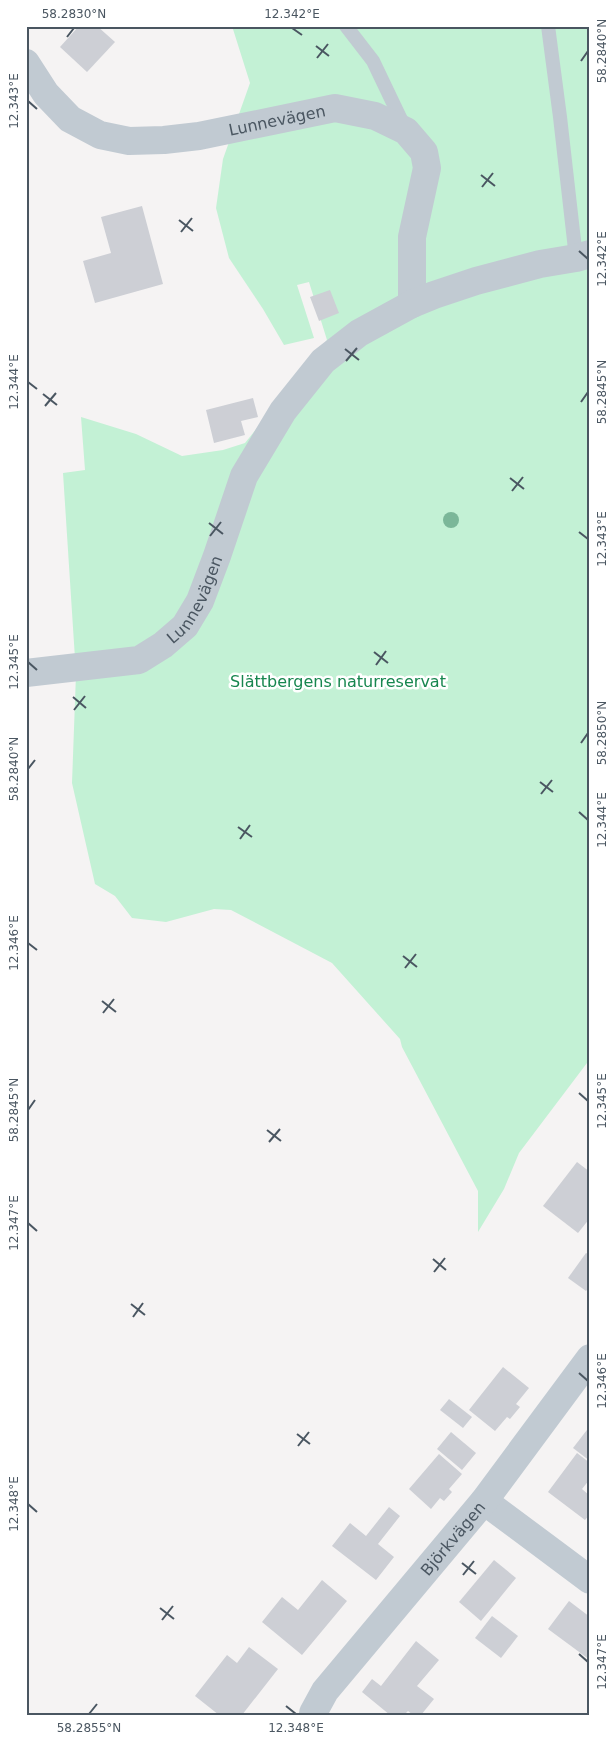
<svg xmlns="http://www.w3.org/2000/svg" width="616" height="1741" viewBox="0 0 616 1741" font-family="'DejaVu Sans',sans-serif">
<rect width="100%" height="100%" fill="#f5f3f3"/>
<path fill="#c3f1d5" d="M232,26H590V1059L519,1153L504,1189L478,1232V1191L402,1047L400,1039L332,963L231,910L214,909L166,922L132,918L115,896L95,884L72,783L76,674L63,473L85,470L81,417L136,434L182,456L223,450L245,443L327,340L309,282L297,285L314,338L284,345L263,309L229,258L216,208L223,159L250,83Z"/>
<g fill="#cdcfd5">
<path d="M79,26H97L115,42L87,72L60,47Z"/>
<path d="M142,206L163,284L95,303L83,261L111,253L101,217Z"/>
<path d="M330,290L339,313L319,321L310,297Z"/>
<path d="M253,398L258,417L241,421L245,435L214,443L206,410Z"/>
<path d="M577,1162L590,1172V1218L578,1233L543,1206Z"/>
<path d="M586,1253L590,1255V1286L586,1291L568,1278Z"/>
<path d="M503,1367L529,1388L516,1404L520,1407L510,1419L507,1417L495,1431L469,1410Z"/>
<path d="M449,1399L472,1417L463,1428L440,1410Z"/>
<path d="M590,1426V1461L573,1448Z"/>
<path d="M451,1432L476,1453L462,1470L437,1449Z"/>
<path d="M577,1453L590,1463V1479L582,1489L590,1496V1514L585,1520L548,1492Z"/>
<path d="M439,1454L462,1474L449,1489L452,1492L444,1501L440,1498L431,1509L409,1489Z"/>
<path d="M389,1507L400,1516L378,1544L394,1557L376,1580L332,1546L350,1523L366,1536Z"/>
<path d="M494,1560L516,1578L481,1621L459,1602Z"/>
<path d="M322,1580L347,1601L302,1655L262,1622L282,1597L298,1610Z"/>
<path d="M569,1601L590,1617V1660L548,1629Z"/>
<path d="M492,1616L518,1636L501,1658L475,1638Z"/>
<path d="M416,1641L439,1660L417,1686L434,1699L421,1715H413L408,1711L404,1715H390L362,1692L372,1679L381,1686Z"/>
<path d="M249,1647L278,1669L242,1715H219L195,1696L227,1655L237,1663Z"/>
</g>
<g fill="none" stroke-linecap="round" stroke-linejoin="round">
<g stroke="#c1cad2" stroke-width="14">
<path d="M346,26L373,61L405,128"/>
<path d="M548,26L560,117L576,258"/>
</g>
<g stroke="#c1cad2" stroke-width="28">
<path id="s1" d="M26,63L46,94L70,119L100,135L129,141L164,140L199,136L335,108L375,116L406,131L424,152L427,168L412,237V304"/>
<path id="s2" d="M26,673L139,660L163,645L185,626L200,601L217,556L244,476L283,411L323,361L359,333L412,304L434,295L476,281L540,264L576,258L590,254"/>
<path d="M484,1501L590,1580"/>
<path id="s3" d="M313,1715V1713L325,1691L484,1501L590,1358"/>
</g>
</g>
<circle fill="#7bb799" cx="451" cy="520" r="8"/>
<path fill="none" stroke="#4a5661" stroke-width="2" d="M292,28L302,35M67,37L74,28M316,46L329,56M317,58L328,44M581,61L588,51M28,101L37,109M481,175L495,186M482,187L493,173M179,220L193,231M181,232L192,218M579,251L588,259M345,349L359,360M346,361L357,348M28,382L37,389M43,394L57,405M581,402L588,392M45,406L56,393M510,478L524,489M512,491L523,477M209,523L223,534M579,532L588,539M210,536L221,522M374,652L388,663M28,662L37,670M376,665L386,651M73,697L86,708M74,710L85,696M581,743L588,733M28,769L35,760M540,782L553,792M541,794L552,780M579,812L588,820M238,827L252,837M240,839L250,825M28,943L37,950M403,956L417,967M405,968L416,954M102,1001L116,1012M103,1013L114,999M579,1093L588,1101M28,1110L35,1100M267,1130L281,1141M269,1142L280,1129M28,1223L37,1231M433,1259L446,1270M434,1272L445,1258M131,1304L145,1315M133,1317L143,1303M579,1373L588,1381M297,1434L310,1444M298,1446L309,1432M28,1504L37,1512M462,1563L476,1574M463,1575L474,1561M160,1608L174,1619M162,1620L173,1606M579,1654L588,1662M286,1706L296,1714M89,1714L97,1704"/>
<g text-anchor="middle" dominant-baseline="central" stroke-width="5" stroke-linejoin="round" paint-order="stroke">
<g font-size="16" fill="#4a5661" stroke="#fff">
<text stroke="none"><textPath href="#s1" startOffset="285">Lunnevägen</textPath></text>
<text stroke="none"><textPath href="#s2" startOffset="199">Lunnevägen</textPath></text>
<text stroke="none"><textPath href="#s3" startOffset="226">Björkvägen</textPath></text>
</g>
<g font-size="16" fill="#17864f" stroke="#fff">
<text x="338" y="681">Slättbergens naturreservat</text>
</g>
</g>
<rect width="616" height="1741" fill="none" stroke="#ffffff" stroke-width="55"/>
<rect x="28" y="28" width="560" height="1686" fill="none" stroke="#4a5661" stroke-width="2"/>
<g font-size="12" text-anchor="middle" fill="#4a5661">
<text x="74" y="18">58.2830°N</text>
<text x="292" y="18">12.342°E</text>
<text transform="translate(602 51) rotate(-90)" y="4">58.2840°N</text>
<text transform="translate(14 101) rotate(-90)" y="4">12.343°E</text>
<text transform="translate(602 259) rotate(-90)" y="4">12.342°E</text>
<text transform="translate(14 382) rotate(-90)" y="4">12.344°E</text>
<text transform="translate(602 392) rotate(-90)" y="4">58.2845°N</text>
<text transform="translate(602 539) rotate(-90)" y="4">12.343°E</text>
<text transform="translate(14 662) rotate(-90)" y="4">12.345°E</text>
<text transform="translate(602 733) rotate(-90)" y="4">58.2850°N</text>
<text transform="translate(14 769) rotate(-90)" y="4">58.2840°N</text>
<text transform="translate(602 820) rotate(-90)" y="4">12.344°E</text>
<text transform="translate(14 943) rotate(-90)" y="4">12.346°E</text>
<text transform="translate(602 1101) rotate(-90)" y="4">12.345°E</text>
<text transform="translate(14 1110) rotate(-90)" y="4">58.2845°N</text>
<text transform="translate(14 1223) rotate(-90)" y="4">12.347°E</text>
<text transform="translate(602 1381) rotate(-90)" y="4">12.346°E</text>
<text transform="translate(14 1504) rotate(-90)" y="4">12.348°E</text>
<text transform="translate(602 1662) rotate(-90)" y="4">12.347°E</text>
<text x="89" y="1732">58.2855°N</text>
<text x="296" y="1732">12.348°E</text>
</g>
</svg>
